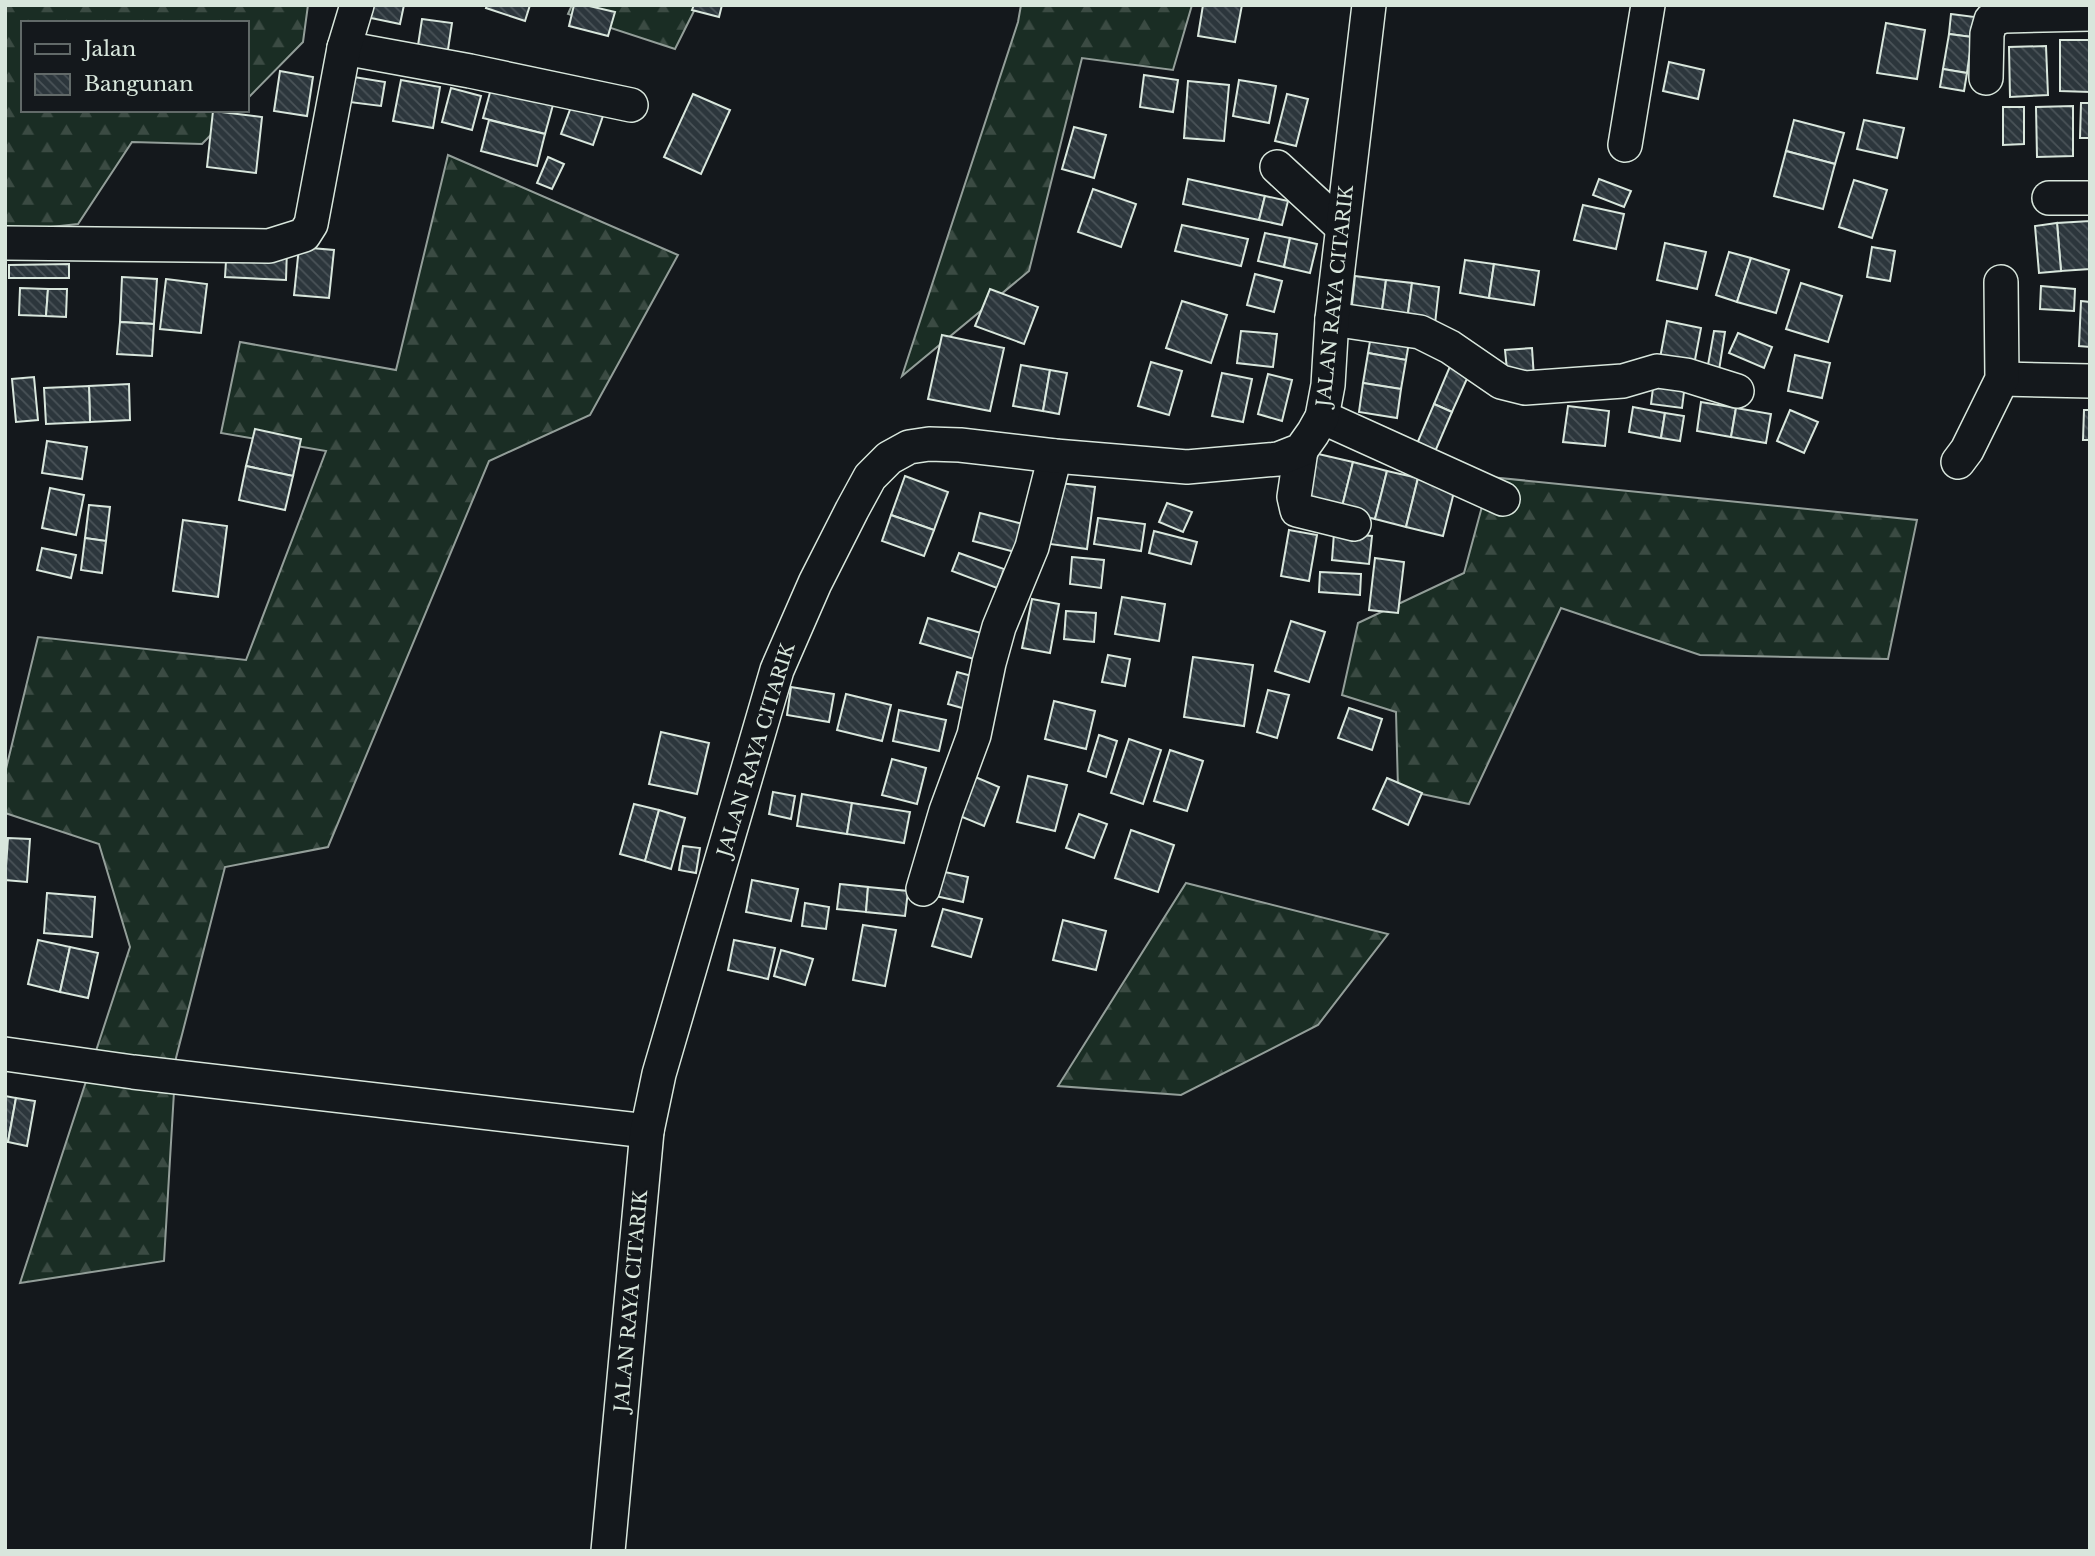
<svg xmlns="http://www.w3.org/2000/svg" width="2095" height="1556" viewBox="0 0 2095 1556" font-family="'Libre Baskerville',serif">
<defs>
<pattern id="forest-firs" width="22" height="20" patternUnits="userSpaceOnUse" patternTransform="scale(1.75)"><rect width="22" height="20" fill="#1a2d24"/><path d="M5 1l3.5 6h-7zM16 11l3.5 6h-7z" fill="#3b4b43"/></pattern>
<pattern id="building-back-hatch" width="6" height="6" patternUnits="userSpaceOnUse" patternTransform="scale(1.75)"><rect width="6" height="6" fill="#2c363c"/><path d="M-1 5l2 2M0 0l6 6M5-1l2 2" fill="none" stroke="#4a5358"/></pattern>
</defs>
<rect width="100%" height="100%" fill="#14181c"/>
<g fill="url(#forest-firs)" stroke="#939e99" stroke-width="2">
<path d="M5,5H308L303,42L247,99V23H23V110H235L202,144L132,142L78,224L5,232Z"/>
<path d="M572,5H697L675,49L568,14Z"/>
<path d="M1021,5H1192L1173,70L1082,58L1029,271L902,376L1018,22Z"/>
<path d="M448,155L678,255L590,415L489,461L328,847L225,867L176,1058L164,1261L20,1283L130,947L99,844L5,813V773L38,637L246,660L326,451L221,433L240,342L396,370Z"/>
<path d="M1490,477L1917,520L1888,659L1700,655L1561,608L1469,804L1398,789L1396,712L1342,695L1358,623L1464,573Z"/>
<path d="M1186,883L1388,934L1318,1025L1181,1095L1058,1086Z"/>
</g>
<g fill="url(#building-back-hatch)" stroke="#d8e6dc" stroke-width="2">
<path d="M368,5H404L400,24L366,17Z"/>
<path d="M487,5H530L525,21L486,8Z"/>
<path d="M574,5H585L615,12L608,36L569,26Z"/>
<path d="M694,5H722L719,17L692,10Z"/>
<path d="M1203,5H1242L1235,42L1198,36Z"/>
<path d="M1951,14L1975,17L1972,37L1949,34Z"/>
<path d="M422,19L452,23L447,56L417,52Z"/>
<path d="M1886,23L1925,30L1917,79L1877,73Z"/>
<path d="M1949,34L1972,37L1967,73L1943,69Z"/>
<path d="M2060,40H2090V92L2060,91Z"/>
<path d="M2046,46L2048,95L2010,97L2009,47Z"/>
<path d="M1669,62L1704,70L1698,99L1663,91Z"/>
<path d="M1943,69L1967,73L1964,91L1940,87Z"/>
<path d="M280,71L313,77L307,116L274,111Z"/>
<path d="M1144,75L1178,80L1173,112L1140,107Z"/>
<path d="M354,77L385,82L381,106L349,102Z"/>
<path d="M494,78L556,94L545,134L483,118Z"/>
<path d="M401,80L440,87L433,128L393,121Z"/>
<path d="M1239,80L1276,86L1269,123L1233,116Z"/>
<path d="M1188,81L1229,85L1224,141L1184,138Z"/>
<path d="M451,88L481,96L472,130L442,122Z"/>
<path d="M693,94L730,110L701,174L664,157Z"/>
<path d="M1287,94L1308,99L1296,146L1275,141Z"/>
<path d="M574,99L605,110L593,145L561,134Z"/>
<path d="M2081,103H2090V138H2080Z"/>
<path d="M2073,106V156L2037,157L2036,107Z"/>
<path d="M2003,107H2024V144L2003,145Z"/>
<path d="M213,111L262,117L256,173L207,167Z"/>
<path d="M489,120L545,134L537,166L481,151Z"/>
<path d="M1794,120L1844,133L1835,164L1786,151Z"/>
<path d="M1864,120L1904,128L1897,158L1857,149Z"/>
<path d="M1074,127L1106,135L1094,178L1062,169Z"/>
<path d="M1786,151L1835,164L1823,209L1774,196Z"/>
<path d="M548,157L564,164L552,189L537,183Z"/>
<path d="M1188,179L1265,196L1259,220L1183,204Z"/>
<path d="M1599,179L1631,191L1624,207L1593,195Z"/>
<path d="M1854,180L1887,190L1872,238L1839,227Z"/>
<path d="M1093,189L1136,204L1121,247L1078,232Z"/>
<path d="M1265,196L1288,201L1282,225L1259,220Z"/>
<path d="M1583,205L1624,214L1616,249L1574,240Z"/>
<path d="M2090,221V269L2061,271L2057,223Z"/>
<path d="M2057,223L2061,271L2039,273L2035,226Z"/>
<path d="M1182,225L1248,239L1241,266L1175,251Z"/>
<path d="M1265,233L1290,238L1284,267L1258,261Z"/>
<path d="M1290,238L1317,244L1310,273L1284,267Z"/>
<path d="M1665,243L1706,252L1697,289L1657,280Z"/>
<path d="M227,245L287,249L286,280L225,277Z"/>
<path d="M299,247L334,250L329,298L294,295Z"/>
<path d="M1872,247L1895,251L1890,281L1867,277Z"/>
<path d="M1729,252L1751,258L1737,302L1716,295Z"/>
<path d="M1751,258L1789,270L1776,313L1737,302Z"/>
<path d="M1465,260L1494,264L1489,298L1460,293Z"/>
<path d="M69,264V278H9V265Z"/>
<path d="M1494,264L1539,271L1534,305L1489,298Z"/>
<path d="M1255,274L1282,281L1274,312L1247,305Z"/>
<path d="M1355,276L1386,280L1381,318L1351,314Z"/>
<path d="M122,277L157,279L154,324L120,322Z"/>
<path d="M166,279L207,284L201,333L160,329Z"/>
<path d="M1386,280L1412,283L1407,321L1381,318Z"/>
<path d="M1412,283L1439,287L1435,324L1407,321Z"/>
<path d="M1801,283L1842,296L1828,342L1786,329Z"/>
<path d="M2041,286L2075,289L2074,311L2040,309Z"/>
<path d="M20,288L48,289L46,316L19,315Z"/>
<path d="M48,289H67L66,317L46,316Z"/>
<path d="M990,289L1038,307L1024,344L975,326Z"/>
<path d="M1182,301L1227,315L1211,363L1166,348Z"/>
<path d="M2081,301L2090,302V347L2079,346Z"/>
<path d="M1667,321L1701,328L1694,365L1660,358Z"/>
<path d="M120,322L154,324L152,356L117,354Z"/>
<path d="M1372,330L1410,336L1406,360L1368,353Z"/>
<path d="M1241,331L1277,334L1273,367L1237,363Z"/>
<path d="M1714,331L1725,332L1718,377L1706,376Z"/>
<path d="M1738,333L1772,347L1764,368L1729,353Z"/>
<path d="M942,335L1004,348L990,411L928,399Z"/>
<path d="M1532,348L1534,378L1508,380L1505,350Z"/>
<path d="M1368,353L1406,360L1401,389L1363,383Z"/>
<path d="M1795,355L1830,363L1822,398L1788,391Z"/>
<path d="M1151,362L1182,371L1169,415L1138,406Z"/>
<path d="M1451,364L1470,372L1452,412L1434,404Z"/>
<path d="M1021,365L1050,370L1043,411L1013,406Z"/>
<path d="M1050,370L1067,373L1059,414L1043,411Z"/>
<path d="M1655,372L1686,376L1682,408L1651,404Z"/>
<path d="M1222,373L1252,379L1243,422L1212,416Z"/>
<path d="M1268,374L1292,380L1282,421L1258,414Z"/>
<path d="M34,377L38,420L16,422L12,379Z"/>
<path d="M1363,383L1401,389L1397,418L1359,412Z"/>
<path d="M129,384L130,420L90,422L89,386Z"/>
<path d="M89,386L90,422L46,424L44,388Z"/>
<path d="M1701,402L1736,408L1731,437L1697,431Z"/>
<path d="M1434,404L1452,412L1434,454L1416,446Z"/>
<path d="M1568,406L1609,411L1605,446L1563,442Z"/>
<path d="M1633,407L1665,413L1661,438L1629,432Z"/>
<path d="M1736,408L1771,414L1766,443L1731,437Z"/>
<path d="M1790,410L1818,422L1804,453L1777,441Z"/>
<path d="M2084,410H2090V440H2083Z"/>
<path d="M1665,413L1684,416L1680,441L1661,438Z"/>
<path d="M255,429L301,439L293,476L246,466Z"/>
<path d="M47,441L87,447L82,479L42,473Z"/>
<path d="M1314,453L1353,462L1341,511L1302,501Z"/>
<path d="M1353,462L1387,471L1375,519L1341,511Z"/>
<path d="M246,466L293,476L285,510L239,500Z"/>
<path d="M1387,471L1418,478L1406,527L1375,519Z"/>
<path d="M905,476L948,492L934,530L891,515Z"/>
<path d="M1418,478L1455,488L1443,536L1406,527Z"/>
<path d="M1059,483L1095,487L1087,549L1050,544Z"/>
<path d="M50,488L84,495L76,535L42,528Z"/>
<path d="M1167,503L1192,512L1183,532L1159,522Z"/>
<path d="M89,505L110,507L106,541L85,538Z"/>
<path d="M980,513L1023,524L1015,552L973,541Z"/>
<path d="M891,515L934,530L924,556L882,541Z"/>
<path d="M1098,518L1145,524L1141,551L1094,544Z"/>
<path d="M183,520L227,526L218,597L173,591Z"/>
<path d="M1289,530L1317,535L1309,581L1281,576Z"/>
<path d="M1154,531L1197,542L1191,564L1149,553Z"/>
<path d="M1334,533L1372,536L1369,564L1332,560Z"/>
<path d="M85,538L106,541L102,573L81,570Z"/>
<path d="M42,548L76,555L71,578L37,570Z"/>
<path d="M959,553L1004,569L997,588L952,571Z"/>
<path d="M1072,557L1104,560L1101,588L1070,584Z"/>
<path d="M1375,558L1404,562L1398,613L1369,610Z"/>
<path d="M1320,572L1361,574L1360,595L1319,592Z"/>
<path d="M1122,597L1165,604L1159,641L1115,634Z"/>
<path d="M1032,599L1059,604L1050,653L1022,648Z"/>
<path d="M1066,611L1096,613L1094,642L1064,639Z"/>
<path d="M928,618L981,633L974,659L920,643Z"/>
<path d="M1291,621L1325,632L1309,682L1275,671Z"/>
<path d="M1108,655L1130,659L1125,686L1102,682Z"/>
<path d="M1193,657L1253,665L1244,726L1184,717Z"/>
<path d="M957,672L979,678L969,710L948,704Z"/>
<path d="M791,687L834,694L829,722L787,715Z"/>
<path d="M1268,690L1289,695L1277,738L1257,732Z"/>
<path d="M846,694L891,705L882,741L837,730Z"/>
<path d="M1054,701L1095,711L1086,749L1045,739Z"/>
<path d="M1349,708L1382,719L1372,750L1338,738Z"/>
<path d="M899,710L946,720L939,751L893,741Z"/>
<path d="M661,732L709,743L697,794L649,784Z"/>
<path d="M1099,735L1117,741L1106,777L1088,771Z"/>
<path d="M1129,739L1161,750L1143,804L1111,793Z"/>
<path d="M1170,750L1203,761L1187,811L1154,801Z"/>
<path d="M892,759L926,768L917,804L882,795Z"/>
<path d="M966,773L999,787L984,826L950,812Z"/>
<path d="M1028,776L1067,785L1055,831L1017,822Z"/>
<path d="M1387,778L1422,793L1408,825L1373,809Z"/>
<path d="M773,792L795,796L791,819L769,814Z"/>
<path d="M802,794L852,803L847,834L797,826Z"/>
<path d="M852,803L910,812L904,843L847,834Z"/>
<path d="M634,804L659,810L645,861L620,854Z"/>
<path d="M659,810L685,818L671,869L645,861Z"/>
<path d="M1079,814L1107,824L1094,858L1066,848Z"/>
<path d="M1131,830L1174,845L1158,892L1115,878Z"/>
<path d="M8,838L30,839L27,882L5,880Z"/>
<path d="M683,846L700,848L696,873L679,870Z"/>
<path d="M931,869L968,877L963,902L926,894Z"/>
<path d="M752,880L798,889L791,921L746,912Z"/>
<path d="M840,884L868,887L866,912L837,909Z"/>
<path d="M868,887L908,891L905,916L866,912Z"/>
<path d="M47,893L95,897L92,937L44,933Z"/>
<path d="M805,903L829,907L826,929L802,926Z"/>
<path d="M943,909L982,919L971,957L932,946Z"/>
<path d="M1063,920L1106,931L1096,970L1053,960Z"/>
<path d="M863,925L896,930L885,986L853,980Z"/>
<path d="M38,940L70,947L60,992L28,984Z"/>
<path d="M734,940L775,948L768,979L728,970Z"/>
<path d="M70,947L98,953L88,998L60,992Z"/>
<path d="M781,950L813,959L805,985L774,976Z"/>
<path d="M5,1096L16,1098L8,1142H5Z"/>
<path d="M16,1098L35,1101L27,1146L8,1142Z"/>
</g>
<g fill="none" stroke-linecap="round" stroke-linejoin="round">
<g stroke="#d8e6dc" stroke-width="36">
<g id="minor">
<path d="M344,48L470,71L631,105"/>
<path d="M1986,78L1987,34L1991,20L2005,16L2090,14"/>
<path d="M1625,145L1648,5"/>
<path d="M1277,167L1342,227"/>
<path d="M2049,198H2090"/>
<path d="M5,243L269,246L304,235L311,224L344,48L357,5"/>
<path d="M1332,319L1420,332L1450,347L1501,382L1525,388L1623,381L1657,371L1686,375L1737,391"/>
<path d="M2002,379L2090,381"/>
<path d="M1322,417L1503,499"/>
<path d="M1301,450L1294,497L1297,510L1354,524"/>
<path d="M1958,462L1967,450L2002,379L2001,282"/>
<path d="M923,889L946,811L974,735L989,663L999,627L1032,547L1055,456"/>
<path d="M5,1054L133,1072L647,1131"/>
<path d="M608,1551L647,1131L659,1074L777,670L815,583L852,510L870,477L889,458L909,447L929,444L960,445L1055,456L1187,467L1278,459L1301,450L1313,433L1322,417L1328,385L1332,319L1369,5"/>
</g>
</g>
<use href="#minor" stroke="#14181c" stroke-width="33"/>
</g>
<g text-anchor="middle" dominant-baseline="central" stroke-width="5" stroke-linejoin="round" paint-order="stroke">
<g font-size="19" fill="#d8e6dc" stroke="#14181c">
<text transform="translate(1335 296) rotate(-84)">JALAN RAYA CITARIK</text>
<text transform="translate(756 750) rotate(-73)">JALAN RAYA CITARIK</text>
<text transform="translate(631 1301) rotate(-85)">JALAN RAYA CITARIK</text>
</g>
</g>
<rect width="2095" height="1556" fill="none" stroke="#d8e6dc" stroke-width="14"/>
<rect x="21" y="21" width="228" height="91" fill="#14181c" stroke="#626a69" stroke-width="2"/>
<rect x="35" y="44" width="35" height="10" fill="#14181c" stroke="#626a69" stroke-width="2"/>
<text x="84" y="56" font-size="21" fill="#d8e6dc">Jalan</text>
<rect x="35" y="74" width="35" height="21" fill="url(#building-back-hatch)" stroke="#626a69" stroke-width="2"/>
<text x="84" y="91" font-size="21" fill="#d8e6dc">Bangunan</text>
</svg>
